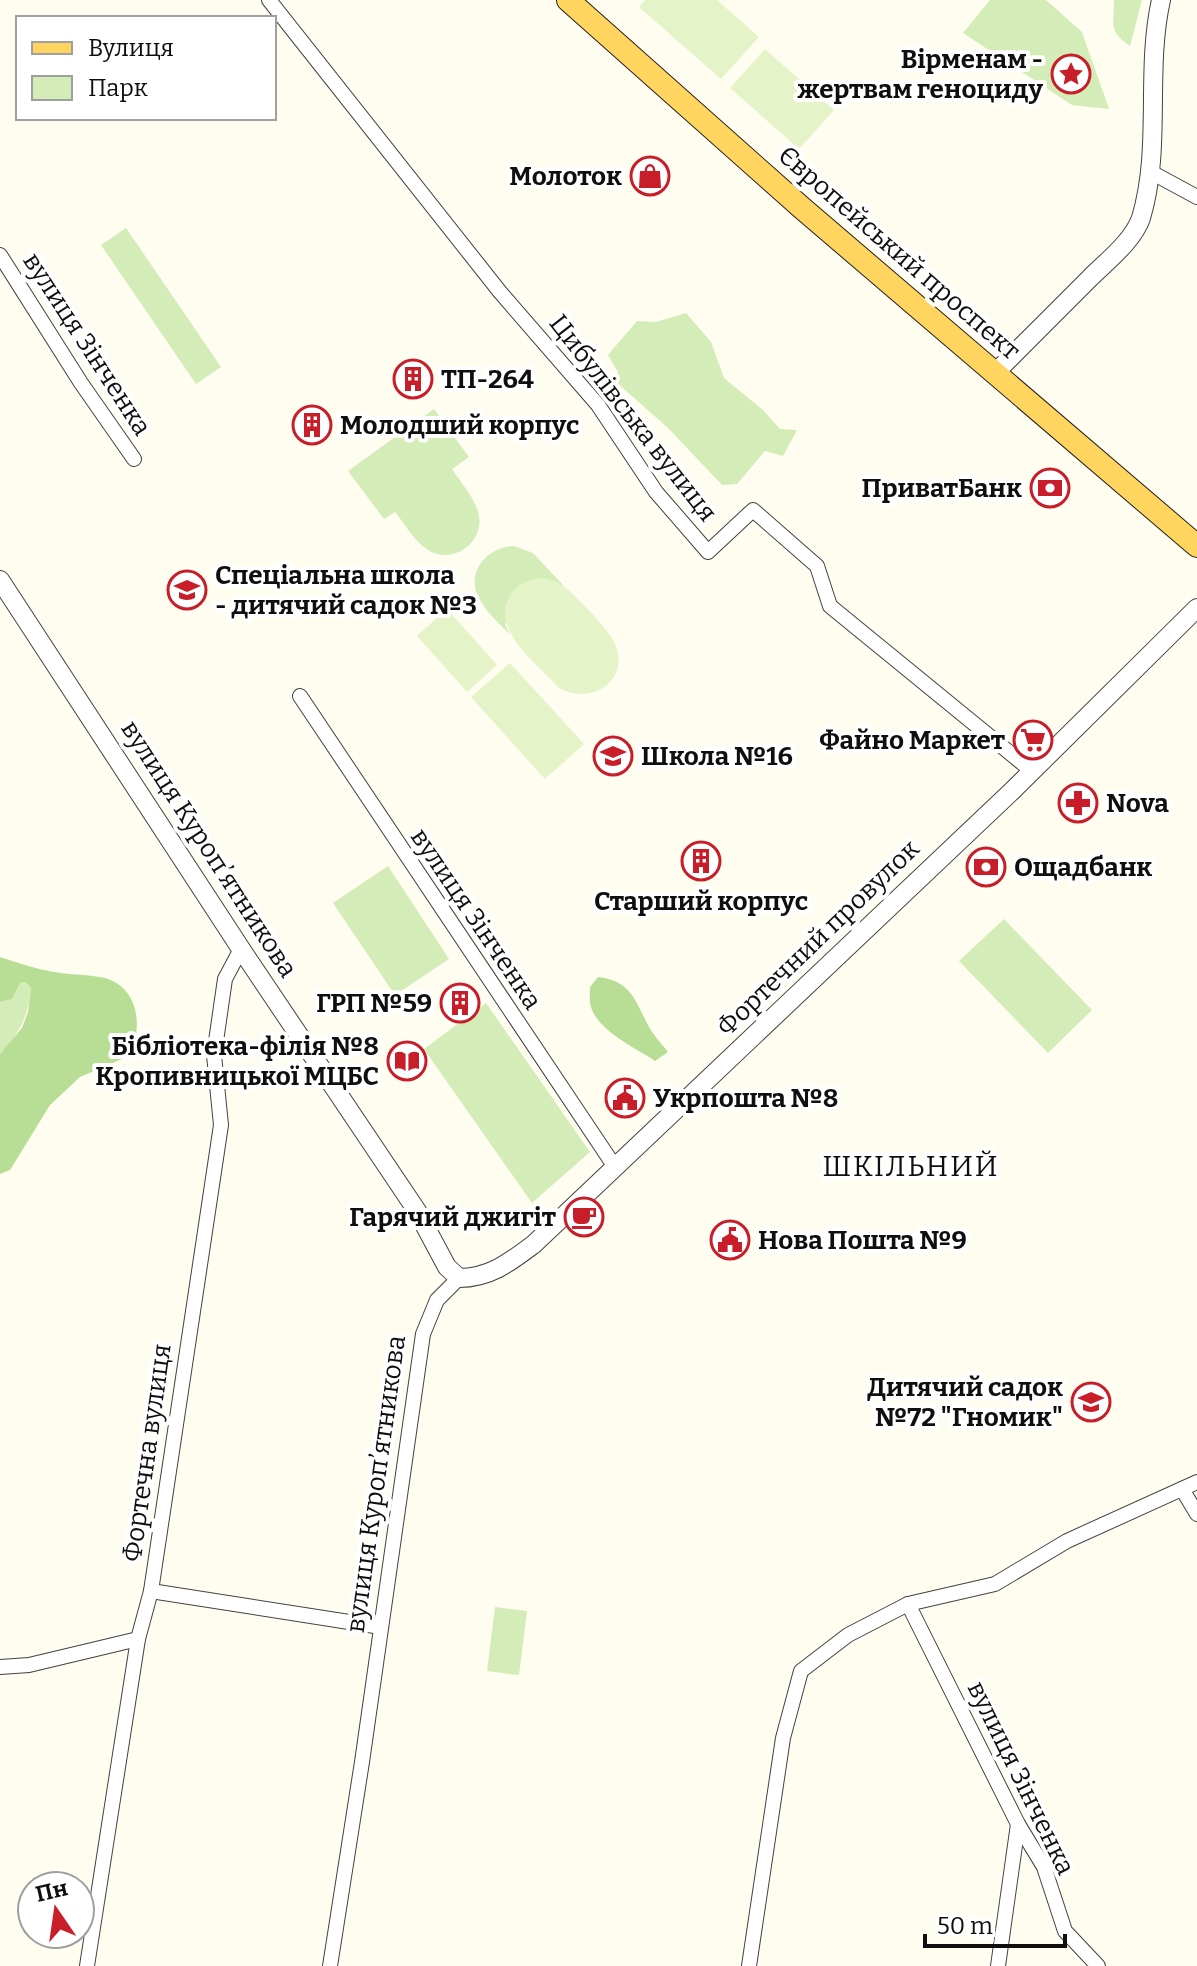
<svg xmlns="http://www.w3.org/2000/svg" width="1197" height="1966" viewBox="0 0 1197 1966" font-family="Bitter,serif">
<rect width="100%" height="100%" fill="#fffcf0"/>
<g fill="#d4ecb7">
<path d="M990,0H1046L1082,32L1109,109L1072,105L963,33Z"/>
<path d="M1114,0H1142L1130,46C1108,31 1114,24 1114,0Z"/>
<path d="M126,228L221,367L196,384L101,245Z"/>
<path d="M686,313L711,342L724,378L763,410L780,429L797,430L783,456L765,451L737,484L722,485L668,428L615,381L618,372L608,355L637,321L656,322Z"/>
<path d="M434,409L469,457L452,469C461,483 474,497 478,512C487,541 453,566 428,550C414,541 405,524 395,512L384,519L348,471Z"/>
<path d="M514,546L533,553L564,586L543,578L505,624L510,635C500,624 487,613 480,600C464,573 487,547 514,546Z"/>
<path d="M388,866L449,959L395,995L333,903Z"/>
<path d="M1004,919L1092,1010L1048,1053L959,961Z"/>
<path d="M21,982H25L31,988C28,1017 20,1033 0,1054V1002L12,999Z"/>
<path d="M486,1003L590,1152L532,1203L424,1049Z"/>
<path d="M495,1607L527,1611L519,1675L487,1671Z"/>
</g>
<g fill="#b8de95">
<path d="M0,957C16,962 32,968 49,971C67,975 86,974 105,978C140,988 143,1029 129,1056L80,1077L50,1105L10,1170L0,1174V1054L22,1028L28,1012L31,988L25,982H21L12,999L0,1002Z"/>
<path d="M598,977C632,981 635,1001 649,1027C654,1036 662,1044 668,1052L655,1061C636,1048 598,1031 591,1007C589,1001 590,993 590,987Z"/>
</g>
<g fill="#e5f3c9">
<path d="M645,0H717L759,37L721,79L639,7Z"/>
<path d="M765,49L834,110L799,149L730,88Z"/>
<path d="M543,578C552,580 559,582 566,588C579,599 613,633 617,649C627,686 586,705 558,687C538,664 488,629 511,594C518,583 530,579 543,578Z"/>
<path d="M447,609L497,665L467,692L417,636Z"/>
<path d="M510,663L584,744L545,779L471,697Z"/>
</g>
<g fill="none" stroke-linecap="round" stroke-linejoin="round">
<g stroke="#424242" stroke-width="16">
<g id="minor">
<path d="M269,0L500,292L598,405L656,492L708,552L753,510L817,566L830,606L1032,771"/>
<path d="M1149,171L1197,197"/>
<path d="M0,255L81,383L134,459"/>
<path d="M300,696L615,1167"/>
<path d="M1182,1489L1197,1514"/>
<path d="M151,1591L381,1627"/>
<path d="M908,1604L1018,1824L1044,1867L1065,1931L1098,1966"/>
<path d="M0,1667L29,1665L138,1639"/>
<path d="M87,1966L138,1639L151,1591L221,1125L214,1055L225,979L241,949"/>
<path d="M330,1966L362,1762L423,1334L437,1300L459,1278"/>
<path d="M749,1966L783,1738L801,1671L848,1635L908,1604L995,1584L1067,1541L1197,1482"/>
<path d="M998,1966L1018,1824"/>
</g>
</g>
<g stroke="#424242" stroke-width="20">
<g id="tertiary">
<path d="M995,373C1027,341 1058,310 1090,278C1107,261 1133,241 1141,218C1162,148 1145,71 1161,0"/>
<path d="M0,580L241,949L417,1211L447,1267L459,1278C490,1278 510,1262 534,1244L1012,791L1197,608"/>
</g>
</g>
<g stroke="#202020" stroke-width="24">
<path id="primary" d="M568,0L802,208L1197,546"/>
</g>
<use href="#minor" stroke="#fff" stroke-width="14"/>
<use href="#tertiary" stroke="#fff" stroke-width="18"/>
<use href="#primary" stroke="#ffd560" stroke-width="22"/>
</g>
<defs>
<g id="sight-ring" transform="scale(2)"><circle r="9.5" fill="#fff" stroke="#c71e2a" stroke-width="1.5"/><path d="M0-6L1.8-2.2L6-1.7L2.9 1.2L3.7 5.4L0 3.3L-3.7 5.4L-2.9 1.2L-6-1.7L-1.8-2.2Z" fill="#c71e2a"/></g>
<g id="shop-ring" transform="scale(2)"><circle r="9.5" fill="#fff" stroke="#c71e2a" stroke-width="1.5"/><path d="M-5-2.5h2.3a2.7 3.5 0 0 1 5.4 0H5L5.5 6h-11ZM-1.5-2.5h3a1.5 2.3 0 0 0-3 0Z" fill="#c71e2a"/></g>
<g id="building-ring" transform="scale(2)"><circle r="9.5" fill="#fff" stroke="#c71e2a" stroke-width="1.5"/><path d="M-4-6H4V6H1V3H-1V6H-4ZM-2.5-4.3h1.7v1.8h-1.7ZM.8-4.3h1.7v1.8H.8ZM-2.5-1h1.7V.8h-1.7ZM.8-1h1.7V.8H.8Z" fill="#c71e2a"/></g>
<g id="bank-ring" transform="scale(2)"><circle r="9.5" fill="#fff" stroke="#c71e2a" stroke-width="1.5"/><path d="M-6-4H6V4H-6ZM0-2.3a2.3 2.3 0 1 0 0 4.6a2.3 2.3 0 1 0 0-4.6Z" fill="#c71e2a"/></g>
<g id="school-ring" transform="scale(2)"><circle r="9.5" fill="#fff" stroke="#c71e2a" stroke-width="1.5"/><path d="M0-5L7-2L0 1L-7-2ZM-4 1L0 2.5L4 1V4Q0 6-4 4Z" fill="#c71e2a"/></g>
<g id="supermarket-ring" transform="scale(2)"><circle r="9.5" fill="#fff" stroke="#c71e2a" stroke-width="1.5"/><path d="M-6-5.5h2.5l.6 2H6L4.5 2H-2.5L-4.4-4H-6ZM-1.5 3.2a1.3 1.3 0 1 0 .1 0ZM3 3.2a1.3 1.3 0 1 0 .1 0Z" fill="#c71e2a"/></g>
<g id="pharmacy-ring" transform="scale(2)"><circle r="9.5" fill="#fff" stroke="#c71e2a" stroke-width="1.5"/><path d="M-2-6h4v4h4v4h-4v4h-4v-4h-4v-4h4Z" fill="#c71e2a"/></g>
<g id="library-ring" transform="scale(2)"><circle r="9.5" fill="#fff" stroke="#c71e2a" stroke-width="1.5"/><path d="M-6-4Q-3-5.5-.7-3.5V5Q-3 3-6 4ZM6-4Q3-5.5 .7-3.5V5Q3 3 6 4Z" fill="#c71e2a"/></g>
<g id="civic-ring" transform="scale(2)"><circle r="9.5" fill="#fff" stroke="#c71e2a" stroke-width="1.5"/><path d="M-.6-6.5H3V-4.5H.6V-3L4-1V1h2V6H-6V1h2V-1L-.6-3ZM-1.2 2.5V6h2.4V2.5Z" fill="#c71e2a"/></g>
<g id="cafe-ring" transform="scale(2)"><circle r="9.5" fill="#fff" stroke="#c71e2a" stroke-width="1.5"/><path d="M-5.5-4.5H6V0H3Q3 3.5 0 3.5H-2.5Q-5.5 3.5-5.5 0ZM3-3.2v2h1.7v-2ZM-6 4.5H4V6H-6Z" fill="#c71e2a"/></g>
</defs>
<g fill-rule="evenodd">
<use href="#sight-ring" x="1071" y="74"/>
<use href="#shop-ring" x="650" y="176"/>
<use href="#building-ring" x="413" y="379"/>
<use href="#building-ring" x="312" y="425"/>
<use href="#bank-ring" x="1050" y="488"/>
<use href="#school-ring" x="187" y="590"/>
<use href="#supermarket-ring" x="1033" y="740"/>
<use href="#school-ring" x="613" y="756"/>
<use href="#pharmacy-ring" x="1078" y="803"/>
<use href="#building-ring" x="701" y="861"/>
<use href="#bank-ring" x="986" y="867"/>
<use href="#building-ring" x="460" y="1003"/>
<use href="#library-ring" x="407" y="1061"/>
<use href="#civic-ring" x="625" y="1098"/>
<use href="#cafe-ring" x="584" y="1217"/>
<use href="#civic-ring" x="730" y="1240"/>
<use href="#school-ring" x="1091" y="1402"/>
</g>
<g text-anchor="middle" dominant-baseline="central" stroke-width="8" stroke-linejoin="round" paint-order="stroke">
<g font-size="26" font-weight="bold" fill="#0f0f0f" stroke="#fff" text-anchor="end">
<text x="1043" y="59">Вірменам -<tspan x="1043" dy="30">жертвам геноциду</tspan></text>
<text x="622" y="176">Молоток</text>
<text x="441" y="379" text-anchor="start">ТП-264</text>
<text x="340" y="425" text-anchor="start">Молодший корпус</text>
<text x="1022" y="488">ПриватБанк</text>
<text x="215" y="575" text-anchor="start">Спеціальна школа<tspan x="215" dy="30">- дитячий садок №3</tspan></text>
<text x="1005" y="740">Файно Маркет</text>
<text x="641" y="756" text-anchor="start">Школа №16</text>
<text x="1106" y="803" text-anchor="start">Nova</text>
<text x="1014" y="867" text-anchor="start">Ощадбанк</text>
<text x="701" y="901" text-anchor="middle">Старший корпус</text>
<text x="432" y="1003">ГРП №59</text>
<text x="379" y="1046">Бібліотека-філія №8<tspan x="379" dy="30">Кропивницької МЦБС</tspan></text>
<text x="653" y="1098" text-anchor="start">Укрпошта №8</text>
<text x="556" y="1217">Гарячий джигіт</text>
<text x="758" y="1240" text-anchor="start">Нова Пошта №9</text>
<text x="1063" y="1387">Дитячий садок<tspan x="1063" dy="30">№72 "Гномик"</tspan></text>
</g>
<g font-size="26" fill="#0f0f0f" stroke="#fff">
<text transform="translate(899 253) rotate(41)">Європейський проспект</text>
<text transform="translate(87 344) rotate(57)">вулиця Зінченка</text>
<text transform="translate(633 418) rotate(52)">Цибулівська вулиця</text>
<text transform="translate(209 849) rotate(57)">вулиця Куропʼятникова</text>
<text transform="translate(476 919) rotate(56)">вулиця Зінченка</text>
<text transform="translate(818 938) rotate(-44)">Фортечний провулок</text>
<text transform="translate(147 1453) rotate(-82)">Фортечна вулиця</text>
<text transform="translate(376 1484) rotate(-82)">вулиця Куропʼятникова</text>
<text transform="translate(1021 1778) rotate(64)">вулиця Зінченка</text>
</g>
<g font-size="28" letter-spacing="2" fill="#0f0f0f" stroke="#fff">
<text x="911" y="1166">ШКІЛЬНИЙ</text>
</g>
</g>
<rect x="16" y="16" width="260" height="104" fill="#ffffff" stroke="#9f9f9f" stroke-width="2"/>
<rect x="32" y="42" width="40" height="12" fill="#ffd560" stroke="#9f9f9f" stroke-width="2"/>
<text x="88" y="56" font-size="24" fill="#0f0f0f">Вулиця</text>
<rect x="32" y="76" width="40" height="24" fill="#d4ecb7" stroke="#9f9f9f" stroke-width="2"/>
<text x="88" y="96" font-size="24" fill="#0f0f0f">Парк</text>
<g transform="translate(56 1910) rotate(347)"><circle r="38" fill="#ffffff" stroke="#9f9f9f" stroke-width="2"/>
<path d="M0-6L14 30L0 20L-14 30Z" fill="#c71e2a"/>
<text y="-12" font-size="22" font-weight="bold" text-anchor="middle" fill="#0f0f0f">Пн</text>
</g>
<path d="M925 1934v12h140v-12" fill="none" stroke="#0f0f0f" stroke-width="4"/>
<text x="937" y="1934" font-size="24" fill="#0f0f0f" stroke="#ffffff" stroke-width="6" paint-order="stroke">50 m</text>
</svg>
